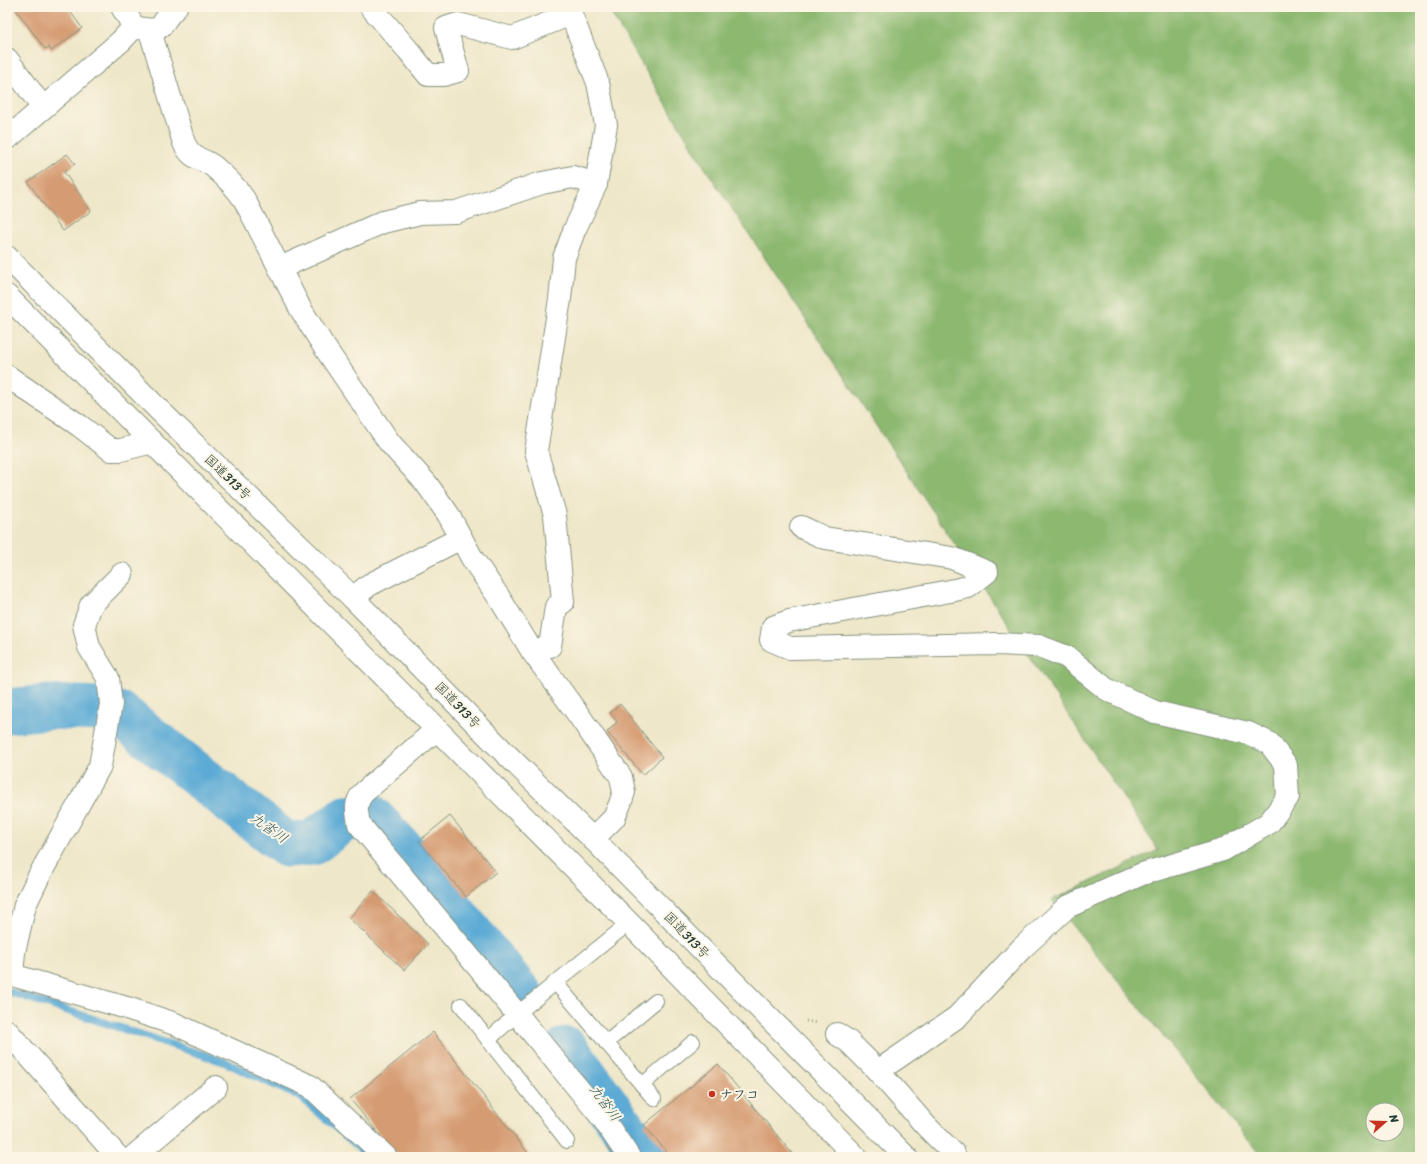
<svg xmlns="http://www.w3.org/2000/svg" width="1427" height="1164" viewBox="0 0 1427 1164" font-family="Sriracha,'Klee One',sans-serif">
<rect width="100%" height="100%" fill="#fcf5e5"/>
<filter id="ink" filterUnits="userSpaceOnUse"><feTurbulence type="fractalNoise" baseFrequency=".025" numOctaves="2"/><feDisplacementMap in="SourceGraphic" scale="8" xChannelSelector="R" yChannelSelector="G"/><feConvolveMatrix kernelMatrix="1 2 1 2 8 2 1 2 1" color-interpolation-filters="sRGB"/></filter>
<filter id="wash" filterUnits="userSpaceOnUse"><feTurbulence type="fractalNoise" baseFrequency=".012" numOctaves="4" result="noise"/><feDisplacementMap in="SourceGraphic" scale="16" xChannelSelector="R" yChannelSelector="G"/><feGaussianBlur stdDeviation="0.9" result="paint"/><feColorMatrix in="noise" values="0 0 0 0 0 0 0 0 0 0 0 0 0 0 0 0 0 1.4 0 .05"/><feComposite in="paint" operator="in"/></filter>
<g filter="url(#wash)">
<rect width="100%" height="100%" fill="#eee7c9"/>
<path fill="#8cb86f" stroke="#567a52" fill-rule="evenodd" d="M607,7H1420V1157H1262L1052,900L1158,850L705,168ZM1373,1110H1397V1134H1373Z"/>
<g fill="none" stroke-linecap="round" stroke-linejoin="round">
<path stroke="#5baad5" stroke-width="8" d="M7,991L225,1062L301,1097L355,1144L368,1157"/>
<g stroke="#5baad5" stroke-width="45">
<path d="M7,711L50,707L100,709L121,715L287,845L312,843L346,818L370,816L406,854L521,995"/>
<path d="M566,1049L645,1157"/>
</g>
</g>
<g id="blocks">
<g fill="#d59b72">
<path d="M14,7H67L82,28L51,51L49,47L45,49Z"/>
<path d="M67,154L75,164L64,172L91,211L63,231L28,182Z"/>
<path d="M620,704L662,757L643,775L607,732L617,722L610,713Z"/>
<path d="M450,816L496,872L466,897L419,841Z"/>
<path d="M373,891L428,944L404,970L349,918Z"/>
<path d="M433,1032L531,1157H403L396,1154L350,1099Z"/>
<path d="M718,1064L795,1157H671L644,1125Z"/>
</g>
</g>
</g>
<g filter="url(#ink)">
<use href="#blocks" fill-opacity="0" stroke="#86927e" stroke-width="1"/>
<g fill="none" stroke-linecap="round" stroke-linejoin="round">
<g stroke="#86927e" stroke-width="16">
<g id="service">
<path d="M555,982L654,1099"/>
<path d="M461,1005L567,1141"/>
<path d="M488,1040L517,1014L629,923"/>
<path d="M606,1043L656,1001"/>
<path d="M642,1085L693,1042"/>
</g>
</g>
<g stroke="#86927e" stroke-width="24">
<g id="minor">
<path d="M122,7L134,27"/>
<path d="M371,7L408,50L428,75H444L458,71L446,28L458,24L512,38L571,14L598,83L606,125L596,184L574,231L564,258L560,299L536,451L555,515L563,602L556,607L550,646L532,651"/>
<path d="M150,31L184,143C192,160 200,157 213,166C225,176 235,186 244,199L300,308L323,345L389,442L426,483L448,514L472,558L500,599L532,651L580,717L621,777L624,792L620,804L614,818L593,839"/>
<path d="M7,59L43,108"/>
<path d="M7,139L121,41L134,27C168,34 156,26 176,7"/>
<path d="M280,268L383,222L420,213L456,212L542,183L573,177L596,184"/>
<path d="M7,376L80,426L111,450H121L152,442"/>
<path d="M801,527L825,538L952,558L987,572L968,587L950,591L789,621L773,627L771,640L790,648L998,644L1039,646L1067,657L1106,689L1155,712L1248,733L1269,743L1286,765L1288,797L1269,823L1223,850L1142,874L1067,907L1022,948L957,1017L878,1071L926,1126L954,1154"/>
<path d="M353,598L369,585L461,538"/>
<path d="M437,729L363,793C354,804 357,811 359,824L517,1014L604,1120L629,1157"/>
<path d="M7,974L12,975L14,952L25,905L40,874L100,766L111,704L108,678L89,647L84,625L91,605L122,574"/>
<path d="M12,975L127,1008L175,1024L310,1086L386,1157"/>
<path d="M7,1031L118,1157"/>
<path d="M837,1034L849,1042L878,1071"/>
<path d="M133,1157L216,1087"/>
</g>
</g>
<g stroke="#86927e" stroke-width="24">
<g id="trunk">
<path d="M7,257L159,410L353,598L503,751L593,839L906,1157"/>
<path d="M7,296L629,923L856,1157"/>
</g>
</g>
<path stroke="#86927e" stroke-width="2.5" stroke-dasharray="1 3" stroke-linecap="butt" d="M806,1021L817,1023"/>
<use href="#service" stroke="#fff" stroke-width="14"/>
<use href="#minor" stroke="#fff" stroke-width="22"/>
<use href="#trunk" stroke="#fff" stroke-width="22"/>
</g>
</g>
<circle fill="#c8321e" stroke="#fcf5e5" stroke-width="1.5" cx="712" cy="1094" r="4"/>
<g text-anchor="middle" dominant-baseline="central" stroke-width="4" stroke-linejoin="round" paint-order="stroke">
<g font-size="13" fill="#1f3d34" stroke="#fcf5e5">
<text transform="translate(228 477) rotate(44)">国道313号</text>
<text transform="translate(458 705) rotate(46)">国道313号</text>
<text transform="translate(687 935) rotate(46)">国道313号</text>
</g>
<g font-size="13" font-weight="bold" fill="#1f3d34" stroke="#fcf5e5" text-anchor="start">
<text x="720" y="1094">ナフコ</text>
</g>
<g font-size="14" font-style="italic" fill="#315e64" stroke="#fcf5e5">
<text transform="translate(269 828) rotate(35)">九沓川</text>
<text transform="translate(605 1103) rotate(54)">九沓川</text>
</g>
</g>
<rect width="1427" height="1164" fill="none" stroke="#fcf5e5" stroke-width="24"/>
<g transform="translate(1385 1122) rotate(70)"><circle r="19" fill="#fcf5e5" stroke="#a4ab9e"/>
<path d="M0-3L7 15L0 10L-7 15Z" fill="#c8321e"/>
<text y="-6" font-size="11" font-weight="bold" text-anchor="middle" fill="#1f3d34">N</text>
</g>
</svg>
